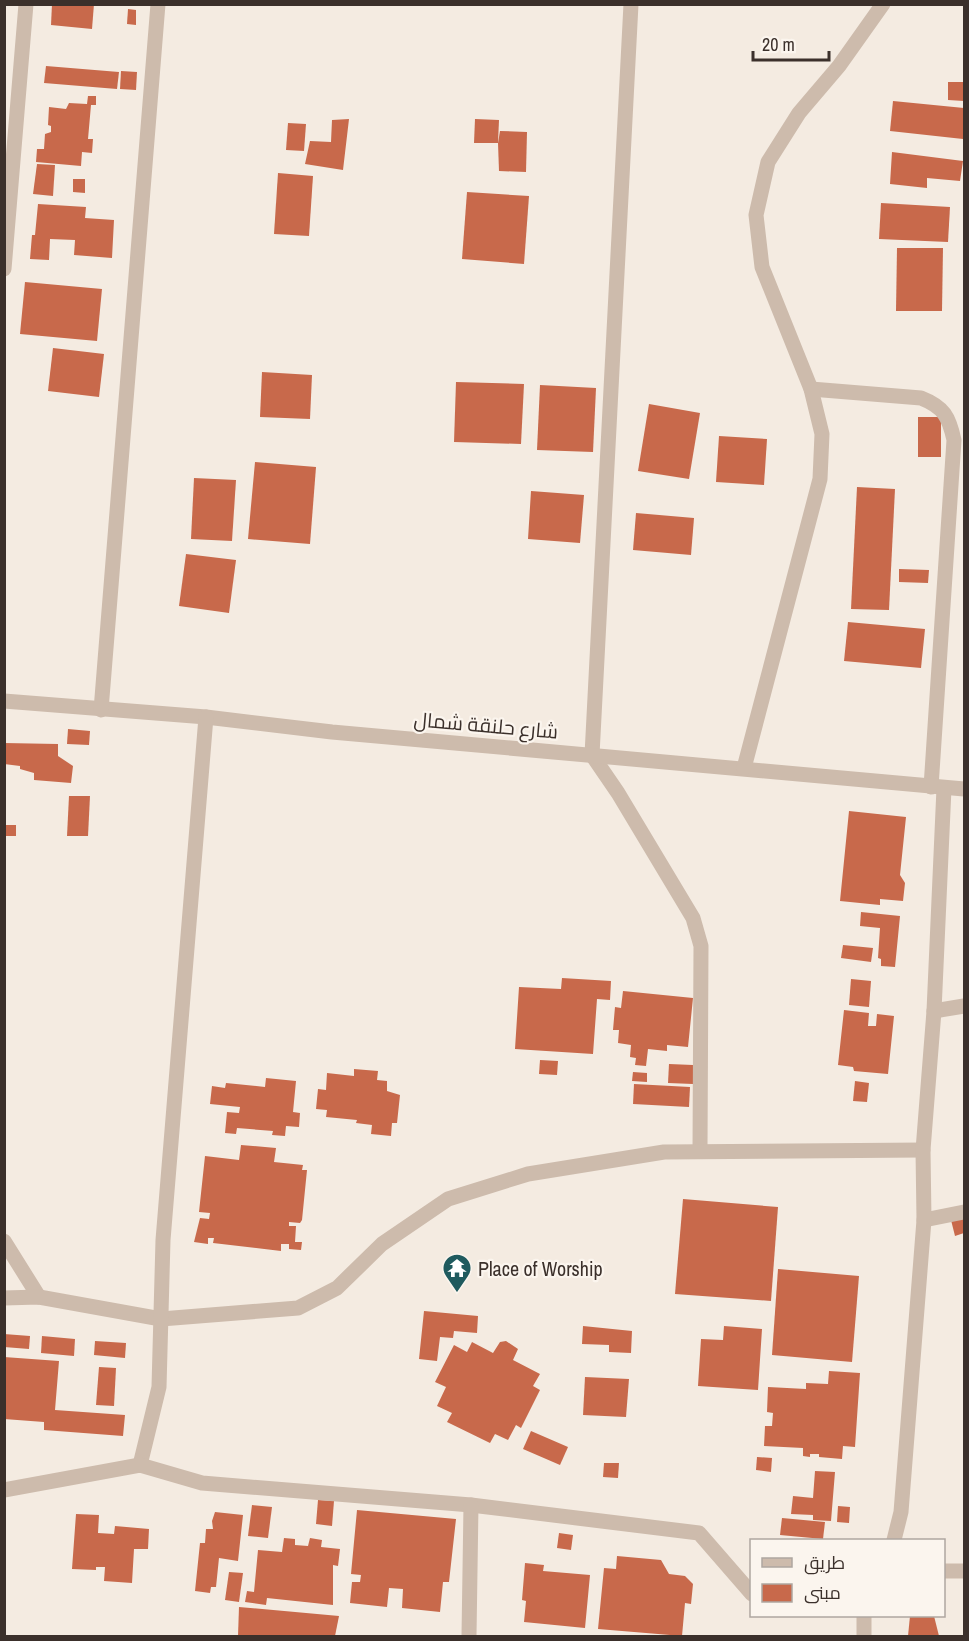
<svg xmlns="http://www.w3.org/2000/svg" width="969" height="1641" viewBox="0 0 969 1641" font-family="'Archivo Narrow',Cairo,sans-serif">
<rect width="100%" height="100%" fill="#f4ebe1"/>
<g fill="#c8694b">
<path d="M52,4H94L92,29L51,25Z"/>
<path d="M128,9L136,10V25L127,24Z"/>
<path d="M46,66L119,72L117,89L44,83Z"/>
<path d="M121,71L137,72L136,90L120,89Z"/>
<path d="M948,82H964V101L948,100Z"/>
<path d="M88,96H96V105H91L88,139H93L92,153L82,152L81,166L36,162L37,149H44L45,134L51,132V126L48,125L49,107L66,109L69,103L87,104Z"/>
<path d="M893,101L964,108L963,139L890,131Z"/>
<path d="M349,119L343,170L305,164L310,141L331,142L332,120Z"/>
<path d="M475,119L499,120L498,143H474Z"/>
<path d="M288,123L306,124L304,151L286,150Z"/>
<path d="M500,131L527,132L526,172L499,171L498,143Z"/>
<path d="M892,152L963,161L960,181L927,178V188L890,184Z"/>
<path d="M37,164L55,165L53,196L33,194Z"/>
<path d="M278,173L313,176L309,236L274,234Z"/>
<path d="M73,179H85V193L73,192Z"/>
<path d="M467,192L529,196L524,264L462,259Z"/>
<path d="M881,203L950,207L948,242L879,239Z"/>
<path d="M38,204L86,207L85,218L114,220L112,258L74,255L75,240L50,239L49,260L30,259L32,235H35Z"/>
<path d="M897,248H943L942,311H896Z"/>
<path d="M25,282L102,289L97,341L20,334Z"/>
<path d="M53,348L104,354L99,397L48,391Z"/>
<path d="M262,372L312,375L310,419L260,417Z"/>
<path d="M456,382L524,384L521,444L454,442Z"/>
<path d="M540,385L596,388L593,452L537,450Z"/>
<path d="M649,404L700,413L689,479L638,471Z"/>
<rect x="918" y="417" width="23" height="40"/>
<path d="M719,436L767,439L764,485L716,482Z"/>
<path d="M255,462L316,467L310,544L248,539Z"/>
<path d="M194,478L236,480L232,541L191,539Z"/>
<path d="M857,487L895,489L889,610L851,609Z"/>
<path d="M531,491L584,495L580,543L528,539Z"/>
<path d="M636,513L694,518L691,555L633,550Z"/>
<path d="M186,554L236,560L229,613L179,606Z"/>
<path d="M899,569L929,570L928,583L899,582Z"/>
<path d="M848,622L925,629L921,668L844,661Z"/>
<path d="M68,729L90,731L89,745L67,744Z"/>
<path d="M4,743L58,744V756L73,766L71,783L34,780V773L20,769V766L4,764Z"/>
<path d="M69,796H90L88,836H67Z"/>
<path d="M849,811L906,817L900,875L905,883L903,901L880,899V905L840,901Z"/>
<rect x="4" y="825" width="12" height="11"/>
<path d="M861,912L900,916L895,967L881,966V959L878,958L880,928L860,926Z"/>
<path d="M843,945L873,948L871,962L841,958Z"/>
<path d="M562,978L611,981L610,1000L597,999L593,1054L515,1049L519,987L561,989Z"/>
<path d="M851,979L871,981L869,1007L849,1005Z"/>
<path d="M623,991L693,998L688,1047L667,1045V1051L648,1049L646,1066L635,1065L636,1058L630,1057L631,1045L618,1043L619,1030H613L615,1007L621,1008Z"/>
<path d="M844,1010L869,1013L868,1026H876L877,1014L894,1016L888,1074L854,1071L853,1067L838,1065Z"/>
<path d="M540,1060L558,1061L557,1075L539,1074Z"/>
<path d="M669,1064L693,1065V1084L668,1083Z"/>
<path d="M354,1069L378,1071L377,1080L387,1081V1091L400,1095L397,1123H392L391,1136L371,1134L372,1125L356,1123L357,1120L326,1117L327,1110L316,1109L318,1089L326,1090L327,1073L354,1076Z"/>
<path d="M633,1072L647,1073V1082L632,1081Z"/>
<path d="M266,1078L296,1081L293,1112L300,1113L299,1127L286,1126L285,1136L272,1135L273,1131L237,1128L236,1134L225,1133L227,1112L239,1113L240,1107L210,1104L212,1086L225,1088L226,1083L265,1087Z"/>
<path d="M855,1081L869,1083L867,1102L853,1101Z"/>
<path d="M634,1084L690,1087L689,1107L633,1104Z"/>
<path d="M241,1145L276,1148L274,1162L303,1165L302,1170H307L302,1220L300,1223L289,1222V1226H296L295,1242H302L301,1250L289,1249V1244H281V1251L213,1243L214,1238H208V1244L194,1242L200,1218L209,1219L210,1213L199,1212L205,1156L239,1160Z"/>
<path d="M683,1199L778,1207L771,1301L675,1294Z"/>
<path d="M964,1217V1233L955,1236L951,1220Z"/>
<path d="M778,1269L859,1276L852,1362L772,1355Z"/>
<path d="M424,1311L478,1316L477,1333L454,1331L453,1338L440,1337L437,1361L419,1359Z"/>
<path d="M583,1326L632,1331L631,1353L609,1352V1345L582,1344Z"/>
<path d="M724,1326L762,1329L758,1390L698,1386L701,1339L723,1340Z"/>
<path d="M4,1334L30,1336L29,1349L4,1347Z"/>
<path d="M42,1336L75,1339L74,1356L41,1353Z"/>
<path d="M95,1341L126,1343L125,1358L94,1355Z"/>
<path d="M506,1341L518,1349L513,1360L540,1374L533,1386L540,1390L521,1428L516,1425L508,1440L495,1434L490,1443L447,1422L452,1413L437,1406L446,1387L435,1382L454,1345L467,1352L472,1342L493,1353L500,1342Z"/>
<path d="M4,1357L59,1361L55,1410L125,1415L123,1436L44,1430V1422L4,1419Z"/>
<path d="M99,1367L116,1368L114,1406L96,1405Z"/>
<path d="M829,1371L860,1373L855,1447L843,1446L842,1459L819,1457V1454H810V1457L803,1456V1448L764,1446L765,1426H772L773,1413L767,1412L768,1387L806,1389V1383L828,1384Z"/>
<path d="M585,1377L629,1379L626,1417L583,1415Z"/>
<path d="M531,1431L568,1447L560,1465L523,1449Z"/>
<path d="M757,1457L772,1458L771,1472L756,1470Z"/>
<path d="M604,1463H619L618,1478L603,1477Z"/>
<path d="M815,1471L835,1472L831,1521L813,1520V1515L791,1514L793,1496L813,1498Z"/>
<path d="M318,1500L334,1501L332,1526L316,1524Z"/>
<path d="M252,1505L272,1507L268,1538L248,1536Z"/>
<path d="M838,1506L850,1507L849,1523L837,1522Z"/>
<path d="M357,1510L456,1519L449,1582H443L440,1612L402,1608L403,1589L389,1588L387,1607L350,1603L352,1582H360L361,1575L351,1574Z"/>
<path d="M215,1512L243,1515L238,1561L219,1558L216,1587H211L210,1593L195,1591L200,1543H205L206,1529H213L212,1521Z"/>
<path d="M76,1514L99,1515L98,1533L114,1534L115,1526L149,1529L148,1549H134L132,1583L104,1581L105,1567H96V1570L72,1569Z"/>
<path d="M782,1518L825,1522L823,1539L780,1535Z"/>
<path d="M559,1533L573,1535L571,1550L557,1548Z"/>
<path d="M284,1538L295,1539V1545L308,1546L310,1538L322,1540L321,1547L340,1549L338,1566L333,1565V1605L267,1598L266,1605L245,1602L247,1591L254,1592L258,1550L282,1552Z"/>
<path d="M617,1556L661,1560L669,1574L685,1576L693,1584L691,1604L685,1603L682,1636L598,1629L604,1568L616,1569Z"/>
<path d="M525,1563L544,1565L543,1571L590,1575L585,1628L524,1622L526,1601L522,1600Z"/>
<path d="M229,1572L243,1573L239,1602L225,1600Z"/>
<path d="M239,1607L339,1616L335,1636H238Z"/>
<path d="M910,1616H934L939,1636H908Z"/>
</g>
<g fill="none" stroke-linecap="round" stroke-linejoin="round">
<g stroke="#cdbbac" stroke-width="15">
<path d="M631,4L592,755L618,793L693,918L701,946L700,1150"/>
<path d="M4,269L26,4"/>
<path d="M811,389L921,398C944,407 949,417 954,440L931,787"/>
<path d="M4,701L206,717L332,732L964,789"/>
<path d="M101,710L158,4"/>
<path d="M744,768L820,479L822,434L811,389L762,267L756,215L768,162L799,113L839,66L883,4"/>
<path d="M934,1011L964,1006"/>
<path d="M924,1220L964,1212"/>
<path d="M4,1241L39,1297"/>
<path d="M4,1298L39,1297L161,1319L298,1308L337,1288L382,1244L448,1199L528,1174L664,1152L923,1150"/>
<path d="M140,1465L159,1387L163,1240L206,717"/>
<path d="M4,1490L140,1465L202,1483L471,1505L699,1533L752,1594"/>
<path d="M894,1540L901,1512L924,1220L923,1150L934,1011L944,788"/>
<path d="M944,1571H964"/>
<path d="M864,1616V1636"/>
<path d="M469,1636L471,1505"/>
</g>
</g>
<defs>
<g id="temple-pin" transform="scale(1.5)"><path d="M0 17L-7.5 6A9.5 9.5 0 1 1 7.5 6Z" fill="#1f5a5e" stroke="#fbf5ee"/><path d="M0-6L5-2H3V0L6.5 2.5H4V6H1.5V3h-3V6H-4V2.5H-6.5L-3 0V-2H-5Z" fill="#fff"/></g>
</defs>
<g fill-rule="evenodd">
<use href="#temple-pin" x="457" y="1268"/>
</g>
<g text-anchor="middle" dominant-baseline="central" stroke-width="4.5" stroke-linejoin="round" paint-order="stroke">
<g font-size="20" fill="#3b302b" stroke="#fbf5ee">
<text transform="translate(486 725) rotate(5)">شارع حلنقة شمال</text>
</g>
<g font-size="20" fill="#3b302b" stroke="#fbf5ee" text-anchor="start">
<text x="478" y="1268">Place of Worship</text>
</g>
</g>
<rect width="969" height="1641" fill="none" stroke="#3b302b" stroke-width="12"/>
<rect x="750" y="1539" width="195" height="78" fill="#fbf5ee" stroke="#aea6a0" stroke-width="1.5"/>
<rect x="762" y="1558" width="30" height="9" fill="#cdbbac" stroke="#aea6a0" stroke-width="1.5"/>
<text x="804" y="1569" font-size="18" fill="#3b302b">طريق</text>
<rect x="762" y="1584" width="30" height="18" fill="#c8694b" stroke="#aea6a0" stroke-width="1.5"/>
<text x="804" y="1599" font-size="18" fill="#3b302b">مبنى</text>
<path d="M753 51v9h76v-9" fill="none" stroke="#3b302b" stroke-width="3"/>
<text x="762" y="51" font-size="18" fill="#3b302b" stroke="#fbf5ee" stroke-width="4.5" paint-order="stroke">20 m</text>
</svg>
